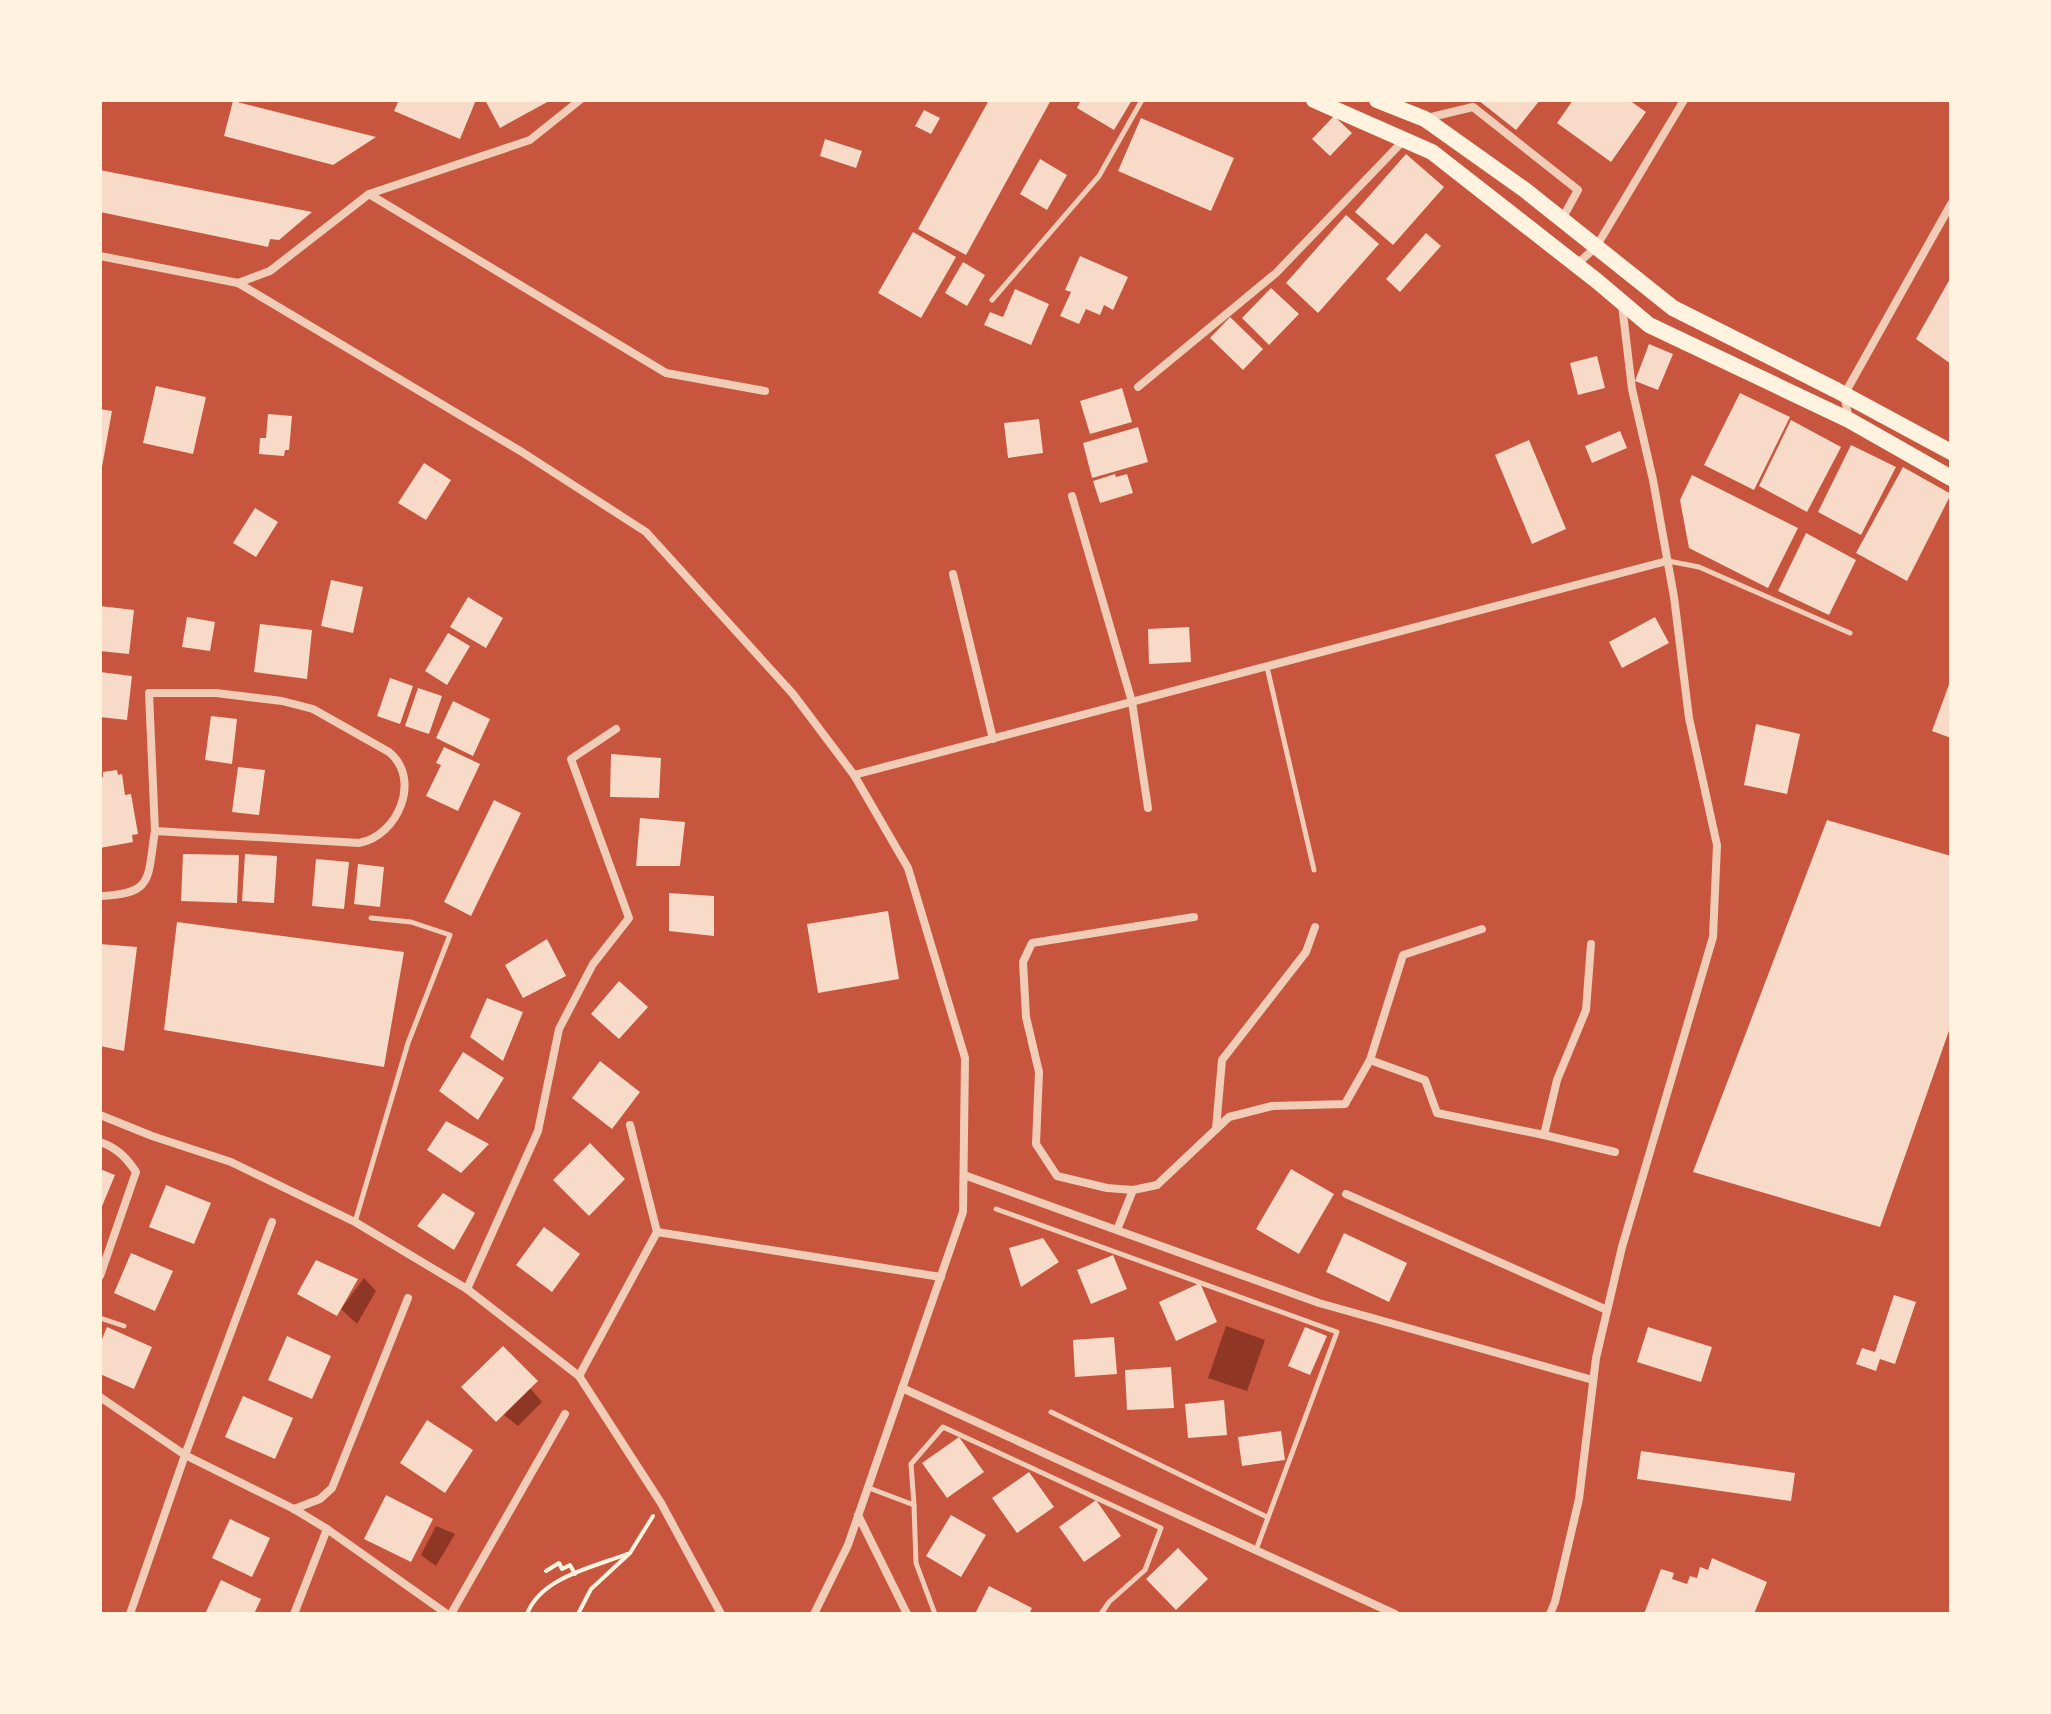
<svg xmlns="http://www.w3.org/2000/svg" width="2051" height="1714" viewBox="0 0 2051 1714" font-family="Figtree,sans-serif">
<rect width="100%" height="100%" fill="#c8553d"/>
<g fill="#8f3625">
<path d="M364,1278L376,1291L357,1324L341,1309Z"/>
<path d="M1226,1326L1265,1340L1247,1391L1208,1378Z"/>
<path d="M530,1388L542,1402L518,1426L504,1415Z"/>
<path d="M436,1526L455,1534L436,1566L421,1555Z"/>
</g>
<g fill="#f7dbc8">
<path d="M399,100H476L460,139L394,111Z"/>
<path d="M485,100H551L500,128Z"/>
<path d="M989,100H1051L966,255L918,229Z"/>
<path d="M1081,100H1132L1114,130L1077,108Z"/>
<path d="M1478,100H1540L1516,130Z"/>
<path d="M1573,100H1629L1646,112L1611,162L1557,123Z"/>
<path d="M233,101L376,137L333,165L224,136Z"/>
<path d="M924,110L940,118L931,134L915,126Z"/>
<path d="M1334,116L1352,133L1330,156L1312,139Z"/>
<path d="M1141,118L1234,158L1211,211L1118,171Z"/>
<path d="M825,139L862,151L856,168L820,156Z"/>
<path d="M1406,154L1444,187L1393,245L1355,212Z"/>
<path d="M1040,159L1067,175L1047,210L1020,194Z"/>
<path d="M100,170L312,212L279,240L270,239L268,247L100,212Z"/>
<path d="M1346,215L1379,244L1318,313L1286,283Z"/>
<path d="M913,232L956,257L921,318L878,293Z"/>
<path d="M1426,233L1441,246L1400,292L1386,279Z"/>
<path d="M1080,256L1128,277L1113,310L1104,305L1100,315L1086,309L1079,324L1060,316L1071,292L1065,290Z"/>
<path d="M963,262L985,275L967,306L945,293Z"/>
<path d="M1951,277V364L1916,339Z"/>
<path d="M1271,288L1299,314L1269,345L1242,318Z"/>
<path d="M1015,289L1049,304L1031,345L984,325L990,312L1003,317Z"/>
<path d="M1230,317L1263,349L1243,370L1210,338Z"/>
<path d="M1649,344L1673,354L1658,390L1635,381Z"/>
<path d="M1597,356L1605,388L1578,395L1570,363Z"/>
<path d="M156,386L206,397L193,454L143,443Z"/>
<path d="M1122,388L1132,422L1090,434L1080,401Z"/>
<path d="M1740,393L1790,417L1754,490L1704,465Z"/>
<path d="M100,409L112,411L102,467H100Z"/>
<path d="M268,414L292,416L289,450H285L284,456L259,454L260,438H266Z"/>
<path d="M1039,419L1043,453L1008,458L1004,423Z"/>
<path d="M1791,420L1841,447L1807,512L1759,486Z"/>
<path d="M1138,427L1148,462L1092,478L1083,443Z"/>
<path d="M1620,431L1627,448L1592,463L1585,446Z"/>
<path d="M1529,440L1566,529L1532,544L1495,455Z"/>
<path d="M1851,445L1896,467L1861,535L1818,512Z"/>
<path d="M424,463L451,480L426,520L398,503Z"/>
<path d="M1903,467L1951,494L1907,581L1856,553Z"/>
<path d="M1115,474L1116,477L1127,474L1133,493L1100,503L1093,481Z"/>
<path d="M1692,475L1798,528L1768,588L1689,548L1680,500Z"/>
<path d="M255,508L278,522L256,557L233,543Z"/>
<path d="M1806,533L1856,560L1829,615L1778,591Z"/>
<path d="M331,580L363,587L353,633L321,626Z"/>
<path d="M468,597L503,618L486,648L450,627Z"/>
<path d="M100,606L134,610L129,654L100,651Z"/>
<path d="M187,617L215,622L210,651L182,647Z"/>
<path d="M1655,617L1669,643L1622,668L1609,642Z"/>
<path d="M260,624L312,630L307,679L254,672Z"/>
<path d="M1189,627L1191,662L1149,664L1148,629Z"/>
<path d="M448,633L470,646L447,685L425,671Z"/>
<path d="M100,672L132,676L127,720L100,717Z"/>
<path d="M390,678L413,686L400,724L377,716Z"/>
<path d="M1951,679V738L1932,731Z"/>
<path d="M418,688L442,696L429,734L405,726Z"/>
<path d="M453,701L490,719L473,756L436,738Z"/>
<path d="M211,716L237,719L232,764L205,760Z"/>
<path d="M1756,724L1800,734L1787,794L1744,785Z"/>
<path d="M444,747L480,764L458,811L426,796L441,765L436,763Z"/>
<path d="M611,754L661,758L659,798L610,797Z"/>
<path d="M238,767L265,770L259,815L232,812Z"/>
<path d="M117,770L118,775L122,774L125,795L131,794L138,834L132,835L133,842L100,848V778L103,777V772Z"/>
<path d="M494,800L521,813L471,916L444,902Z"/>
<path d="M640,818L685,822L680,866H636Z"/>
<path d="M1827,820L1951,856V1025L1880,1227L1693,1172Z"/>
<path d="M183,854L239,855L237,903L181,901Z"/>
<path d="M245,854L277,856L274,903L242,901Z"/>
<path d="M316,859L349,862L344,909L312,906Z"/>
<path d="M358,864L384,867L380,907L354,904Z"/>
<path d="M669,893L714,896V936L669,931Z"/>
<path d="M888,911L899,979L818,993L807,924Z"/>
<path d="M177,922L404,952L384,1067L164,1030Z"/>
<path d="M547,939L566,976L523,998L505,965Z"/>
<path d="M100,944L137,947L124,1051L100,1046Z"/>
<path d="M619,981L648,1007L619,1039L591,1014Z"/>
<path d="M487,998L523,1012L503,1061L470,1037Z"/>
<path d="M463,1052L504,1078L478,1120L439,1091Z"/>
<path d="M600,1061L640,1092L612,1129L572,1098Z"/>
<path d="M446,1121L489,1144L461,1173L427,1150Z"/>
<path d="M590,1143L625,1179L589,1216L553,1180Z"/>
<path d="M100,1169L115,1175L100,1211Z"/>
<path d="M1291,1169L1334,1194L1299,1254L1256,1229Z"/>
<path d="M166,1185L211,1203L194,1244L149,1227Z"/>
<path d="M443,1193L475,1213L454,1250L417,1226Z"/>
<path d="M544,1227L580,1254L552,1292L516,1265Z"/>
<path d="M1344,1233L1407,1263L1389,1302L1326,1272Z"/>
<path d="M1043,1238L1059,1262L1021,1287L1009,1248Z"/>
<path d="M131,1253L173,1271L155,1311L114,1293Z"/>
<path d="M1113,1255L1127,1289L1091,1304L1077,1270Z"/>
<path d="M316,1260L358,1279L337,1316L297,1294Z"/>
<path d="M1200,1283L1217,1322L1176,1341L1159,1302Z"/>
<path d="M1894,1295L1916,1302L1895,1364L1880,1359L1876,1371L1856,1364L1862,1348L1875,1352Z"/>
<path d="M107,1327L152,1347L134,1389L100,1374V1344Z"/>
<path d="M1305,1327L1327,1336L1310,1375L1288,1366Z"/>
<path d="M1648,1327L1712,1347L1701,1382L1637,1362Z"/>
<path d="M287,1336L331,1356L312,1399L268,1380Z"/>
<path d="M1114,1337L1117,1374L1075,1377L1073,1340Z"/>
<path d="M503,1346L538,1381L496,1422L461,1387Z"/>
<path d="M1171,1367L1174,1408L1127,1410L1125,1370Z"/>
<path d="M243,1396L293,1418L275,1459L225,1437Z"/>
<path d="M1224,1400L1227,1435L1188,1438L1185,1404Z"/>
<path d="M427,1420L473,1450L445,1493L400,1463Z"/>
<path d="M1281,1431L1285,1460L1242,1466L1238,1437Z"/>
<path d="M959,1437L984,1472L947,1498L922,1463Z"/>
<path d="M1641,1451L1795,1473L1791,1501L1637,1479Z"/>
<path d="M1029,1472L1054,1507L1017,1533L992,1498Z"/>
<path d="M386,1495L433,1519L411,1562L364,1539Z"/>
<path d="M1096,1500L1121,1536L1084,1562L1059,1527Z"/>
<path d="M951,1515L986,1535L961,1577L926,1556Z"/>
<path d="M230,1519L270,1538L252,1577L212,1558Z"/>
<path d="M1178,1548L1208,1579L1176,1610L1146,1579Z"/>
<path d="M1712,1558L1767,1582L1754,1614H1644L1661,1569L1674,1573L1672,1579L1687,1584L1690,1576L1697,1578L1700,1567L1708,1570Z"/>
<path d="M221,1580L261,1599L254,1614H205Z"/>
<path d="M989,1586L1032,1608L1029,1614H975Z"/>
</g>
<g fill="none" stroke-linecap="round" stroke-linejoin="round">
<g stroke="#fff3e0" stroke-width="4">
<path d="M546,1571L559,1563L562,1569L570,1565L575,1574"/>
<path d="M527,1614C541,1577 594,1567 627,1554"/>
<path d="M578,1614L591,1589L630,1553L653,1516"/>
</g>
<g stroke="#f1ccb7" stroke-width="5">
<path d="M992,300L1099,176L1142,100"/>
<path d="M1668,561L1699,567L1850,633"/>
<path d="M1267,667L1314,870"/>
<path d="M996,1209L1337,1332L1256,1550"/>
<path d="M355,1222L408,1043L450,935L411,922L371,918"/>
<path d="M100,1318L124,1326"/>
<path d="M1051,1412L1267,1517"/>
<path d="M869,1488L914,1505L916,1563L935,1614"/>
<path d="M914,1505L911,1464L943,1427L1161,1528L1145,1570L1109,1602L1101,1614"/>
</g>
<g stroke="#f1ccb7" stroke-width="8">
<path d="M1427,118L1473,107L1578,190L1562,219"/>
<path d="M369,194L666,373L765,391"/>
<path d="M100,256L238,283L270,271L369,194L530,140L580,100"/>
<path d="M1576,265L1596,247L1684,100"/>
<path d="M238,283L522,452L646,532L793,694L854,775L908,868L965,1058L963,1212L848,1545L814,1614"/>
<path d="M1138,387L1276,273L1404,140"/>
<path d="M1849,419L1844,395L1951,204"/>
<path d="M1072,496L1132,702L1148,808"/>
<path d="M953,574L993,739"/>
<path d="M854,775L1667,561"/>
<path d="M100,896C155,894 147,878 155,831L359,843C398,836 422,779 389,752L313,709L282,701L216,693H149L155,831"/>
<path d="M1370,1060L1403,955L1482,929"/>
<path d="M100,1115L152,1136L231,1162L355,1222L467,1289L579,1376L661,1503L721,1614"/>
<path d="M1216,1129L1222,1060L1306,952L1315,927"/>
<path d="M1544,1135L1615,1152"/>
<path d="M100,1142C117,1148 126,1157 136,1172L100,1276"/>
<path d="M964,1175L1319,1303L1593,1380"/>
<path d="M1133,1190L1107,1188L1057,1176L1036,1144L1039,1072L1026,1017L1023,962L1032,943L1194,917"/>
<path d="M1346,1194L1607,1310"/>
<path d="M1117,1230L1133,1190L1157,1185L1229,1117L1272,1106L1345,1104L1370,1060L1425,1080L1437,1113L1544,1135L1557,1080L1586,1010L1591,944"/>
<path d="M657,1232L941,1277"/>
<path d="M467,1289L538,1131L559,1029L593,964L629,918L571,759L616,729"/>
<path d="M579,1376L657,1232L630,1125"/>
<path d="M902,1388L1395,1614"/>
<path d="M100,1397L185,1455L294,1509L327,1529L447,1614"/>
<path d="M294,1509L320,1499L332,1488L408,1298"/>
<path d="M858,1515L907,1614"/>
<path d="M130,1614L185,1455L272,1222"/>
<path d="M294,1614L327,1529"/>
<path d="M451,1614L565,1414"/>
<path d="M1550,1614L1555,1602L1579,1499L1596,1358L1622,1247L1713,937L1717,845L1689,718L1674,597L1653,480L1632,389L1622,305"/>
</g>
<g stroke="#fff3e0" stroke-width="16">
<path d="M1314,100L1432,152L1597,281L1649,325L1849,420L1951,478"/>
<path d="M1377,100L1425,119L1525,190L1673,308L1836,390L1951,452"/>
</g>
</g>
<rect width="2051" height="1714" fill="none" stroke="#fff3e0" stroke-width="204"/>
</svg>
